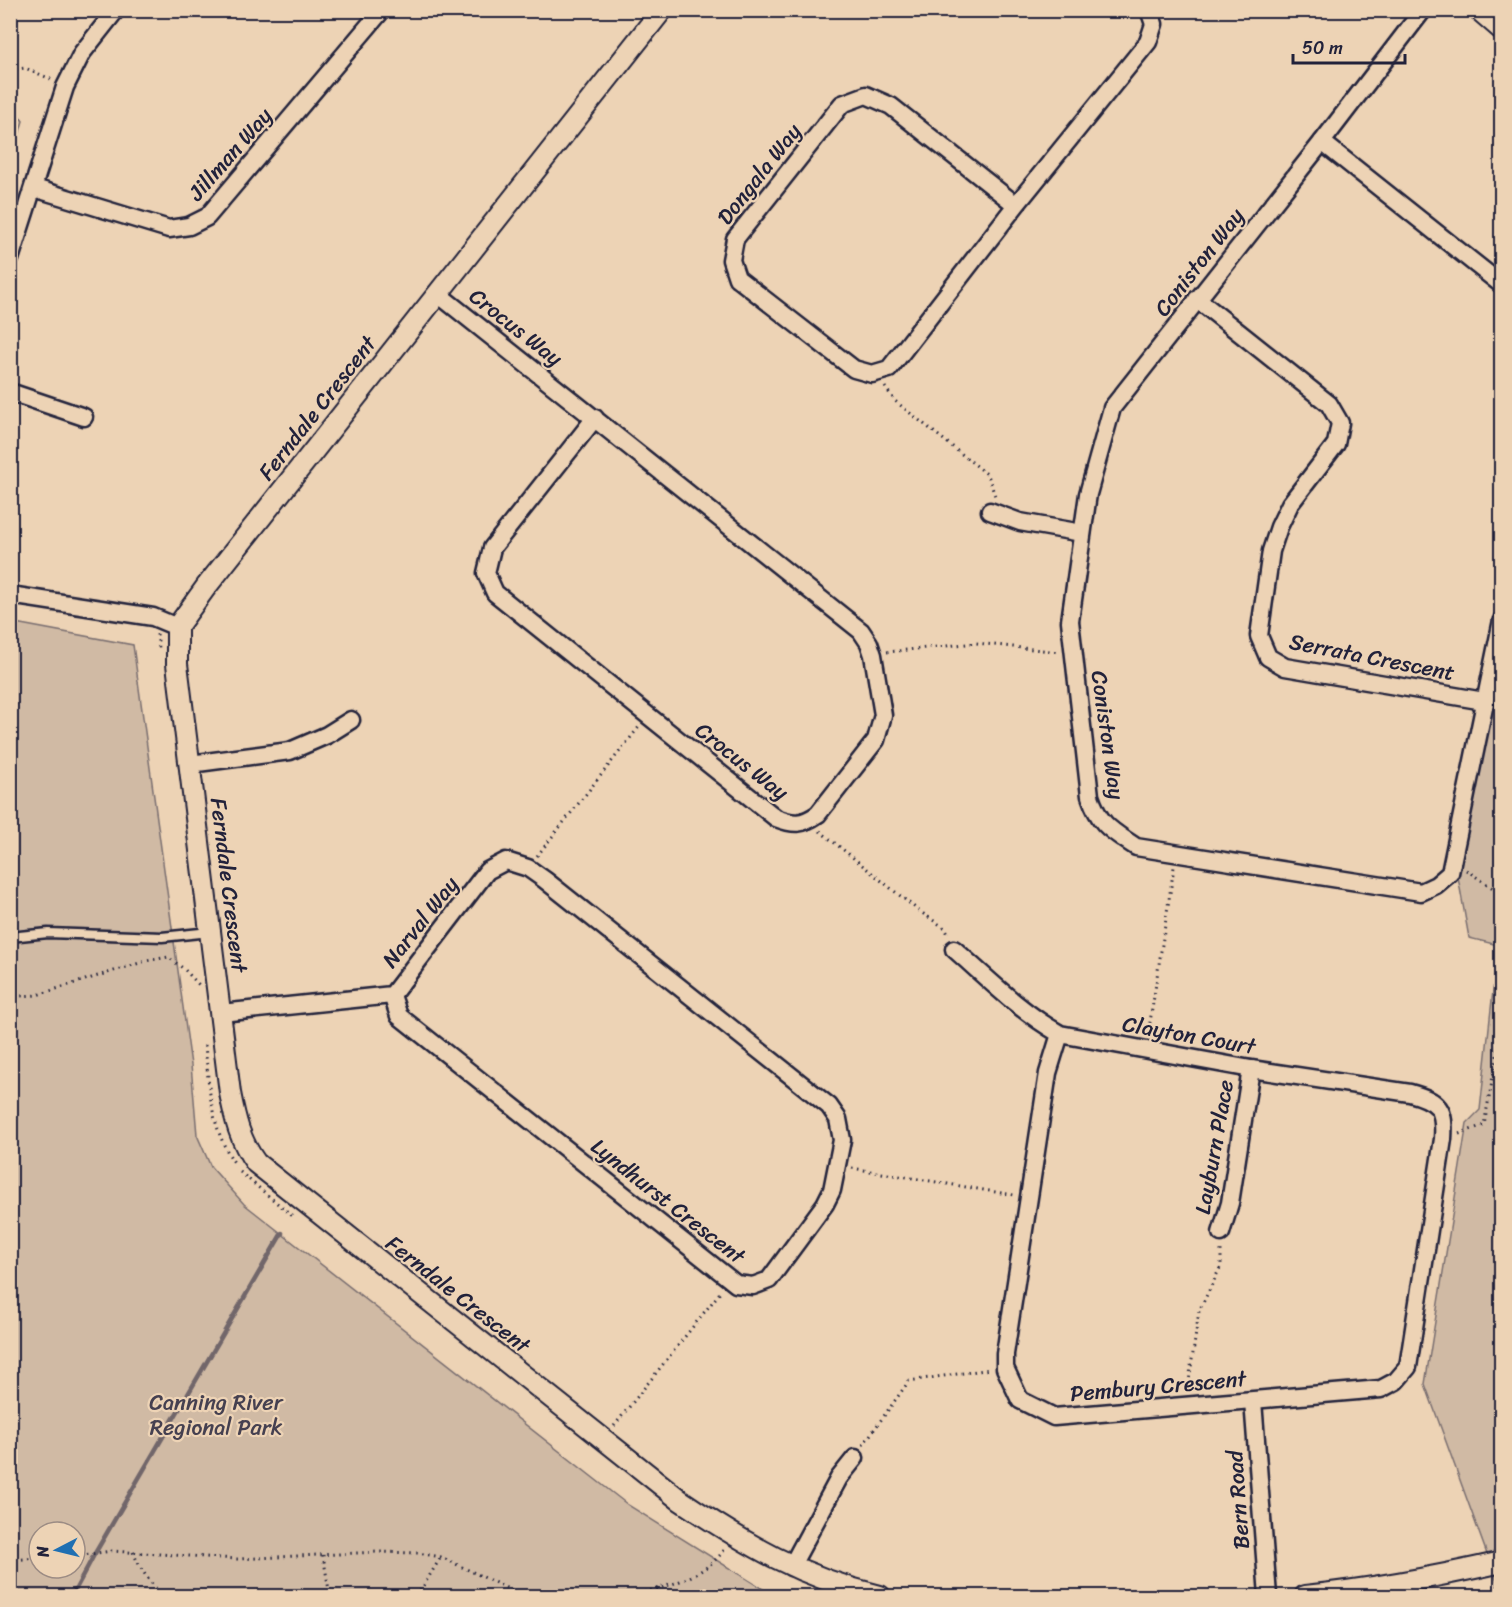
<svg xmlns="http://www.w3.org/2000/svg" width="1512" height="1607" viewBox="0 0 1512 1607" font-family="Sriracha,sans-serif">
<rect width="100%" height="100%" fill="#edd3b5"/>
<filter id="ink" filterUnits="userSpaceOnUse"><feTurbulence type="fractalNoise" baseFrequency=".0167" numOctaves="2"/><feDisplacementMap in="SourceGraphic" scale="12" xChannelSelector="R" yChannelSelector="G"/><feConvolveMatrix kernelMatrix="1 2 1 2 8 2 1 2 1" color-interpolation-filters="sRGB"/></filter>
<g filter="url(#ink)">
<g fill="#d0baa4" stroke="#796e70" stroke-width="1.5" fill-rule="evenodd">
<path d="M11,105L23,121L11,162Z"/>
<path d="M10,622L133,645L191,1065L197,1135L211,1167L244,1204L628,1505L766,1591L781,1596H11ZM39,1532H75V1568H39Z"/>
<path d="M1501,670V1596H1463L1500,1590L1425,1384L1467,1123L1480,1110L1498,945L1469,938L1458,877Z"/>
</g>
<g fill="none" stroke-linecap="round" stroke-linejoin="round">
<path stroke="#71666a" stroke-width="4.5" d="M72,1596L94,1555L282,1233"/>
<g stroke="#22223b" stroke-width="13">
<path id="service" d="M10,937L48,933L162,937L210,932"/>
</g>
<g stroke="#22223b" stroke-width="21">
<g id="minor">
<path d="M1423,10L1322,142L1112,408L1088,494L1070,621L1090,796C1100,826 1111,830 1136,847L1421,892L1436,885L1450,873L1502,620"/>
<path d="M1322,142L1502,285"/>
<path d="M34,188L169,229L189,226L207,217L382,10"/>
<path d="M1016,205L891,106L866,95L842,104L735,239L731,260L737,278L854,369L872,374L889,369L1016,205L1148,42L1154,24L1149,10"/>
<path d="M10,259L65,87L82,53L116,10"/>
<path d="M438,294L861,631L869,643L873,655L883,715L876,740L818,814C802,825 794,825 776,818L495,593L486,573L492,548L595,418"/>
<path d="M1197,299L1329,404L1340,423L1336,444L1290,504L1279,527L1271,551L1259,636L1268,657L1285,667L1484,701"/>
<path d="M10,392L84,417"/>
<path d="M990,511L1020,522L1082,533"/>
<path d="M10,595L153,617L177,627"/>
<path d="M190,764L290,751L327,735L351,720"/>
<path d="M954,949C988,979 1021,1012 1060,1034L1251,1069L1410,1093C1440,1101 1445,1109 1443,1139L1408,1367L1396,1381L1381,1389L1054,1417L1020,1400L1005,1368V1354L1048,1073L1060,1034"/>
<path d="M221,1013L392,995L487,871L506,861L528,868L545,880L829,1106L838,1119L842,1140L832,1190L825,1204L769,1280L753,1286L736,1284L399,1016L392,995"/>
<path d="M1221,1233L1230,1203L1251,1069"/>
<path d="M1253,1401L1268,1596"/>
<path d="M791,1567L839,1478L855,1458"/>
</g>
</g>
<g stroke="#22223b" stroke-width="24">
<g id="tertiary">
<path d="M662,10L206,587L177,627V664L230,1093C235,1119 240,1141 256,1163L680,1500C745,1544 803,1578 880,1596"/>
<path d="M1479,10L1502,30"/>
<path d="M1305,1596C1372,1589 1436,1577 1502,1562"/>
</g>
</g>
<g stroke="#22223b" stroke-width="3" stroke-dasharray="1.5 4.5" stroke-linecap="butt">
<path d="M10,70L25,68L53,80"/>
<path d="M885,387L895,401L988,475L996,499"/>
<path d="M157,634L159,648"/>
<path d="M887,652L976,643L1060,652"/>
<path d="M820,831L919,911L945,928L949,936"/>
<path d="M537,856L639,727"/>
<path d="M1466,870L1502,894"/>
<path d="M10,992L20,996L37,995L146,961L168,957L184,969L200,986"/>
<path d="M1148,1035L1174,867"/>
<path d="M205,1045C209,1087 210,1128 235,1164"/>
<path d="M1459,1134L1484,1125L1502,1028"/>
<path d="M852,1168L1014,1195"/>
<path d="M240,1172L295,1218"/>
<path d="M1190,1390L1189,1381L1199,1311L1221,1266V1246"/>
<path d="M614,1426L722,1290"/>
<path d="M863,1445L909,1381L991,1369"/>
<path d="M133,1552C141,1570 150,1584 164,1596"/>
<path d="M323,1555L330,1596"/>
<path d="M75,1556L112,1551L237,1559L378,1552L418,1553L441,1557L519,1594L529,1596"/>
<path d="M10,1560L39,1558"/>
<path d="M417,1596L441,1557"/>
<path d="M627,1596C662,1588 703,1579 725,1549"/>
<path d="M1482,1596L1502,1584"/>
</g>
<use href="#service" stroke="#edd3b5" stroke-width="8"/>
<use href="#minor" stroke="#edd3b5" stroke-width="16"/>
<use href="#tertiary" stroke="#edd3b5" stroke-width="20"/>
</g>
</g>
<g text-anchor="middle" dominant-baseline="central" stroke-width="4.5" stroke-linejoin="round" paint-order="stroke">
<g font-size="22" fill="#22223b" stroke="#edd3b5">
<text transform="translate(230 154) rotate(-49)">Jillman Way</text>
<text transform="translate(759 174) rotate(-52)">Dongala Way</text>
<text transform="translate(1199 262) rotate(-52)">Coniston Way</text>
<text transform="translate(516 327) rotate(38)">Crocus Way</text>
<text transform="translate(317 408) rotate(-52)">Ferndale Crescent</text>
<text transform="translate(1372 657) rotate(11)">Serrata Crescent</text>
<text transform="translate(1108 735) rotate(82)">Coniston Way</text>
<text transform="translate(742 761) rotate(38)">Crocus Way</text>
<text transform="translate(229 885) rotate(83)">Ferndale Crescent</text>
<text transform="translate(420 922) rotate(-52)">Narval Way</text>
<text transform="translate(1189 1035) rotate(10)">Clayton Court</text>
<text transform="translate(1214 1147) rotate(-80)">Layburn Place</text>
<text transform="translate(668 1201) rotate(38)">Lyndhurst Crescent</text>
<text transform="translate(458 1294) rotate(38)">Ferndale Crescent</text>
<text transform="translate(1158 1386) rotate(-5)">Pembury Crescent</text>
<text transform="translate(1238 1500) rotate(-94)">Bern Road</text>
</g>
<g font-size="22" fill="#454050" stroke="#edd3b5">
<text x="216" y="1402">Canning River<tspan x="216" dy="25">Regional Park</tspan></text>
</g>
</g>
<rect width="1512" height="1607" fill="none" stroke="#edd3b5" stroke-width="36"/>
<rect x="18" y="18" width="1476" height="1571" fill="none" stroke="#22223b" stroke-width="2" filter="url(#ink)"/>
<g transform="translate(57 1550) rotate(263)"><circle r="28" fill="#edd3b5" stroke="#9c8c84" stroke-width="1.5"/>
<path d="M0-4.5L10 22L0 15L-10 22Z" fill="#1f6fb2"/>
<text y="-9" font-size="16" font-weight="bold" text-anchor="middle" fill="#22223b">N</text>
</g>
<path d="M1293 54v9h112v-9" fill="none" stroke="#22223b" stroke-width="3"/>
<text x="1302" y="54" font-size="18" fill="#22223b" stroke="#edd3b5" stroke-width="4.5" paint-order="stroke">50 m</text>
</svg>
